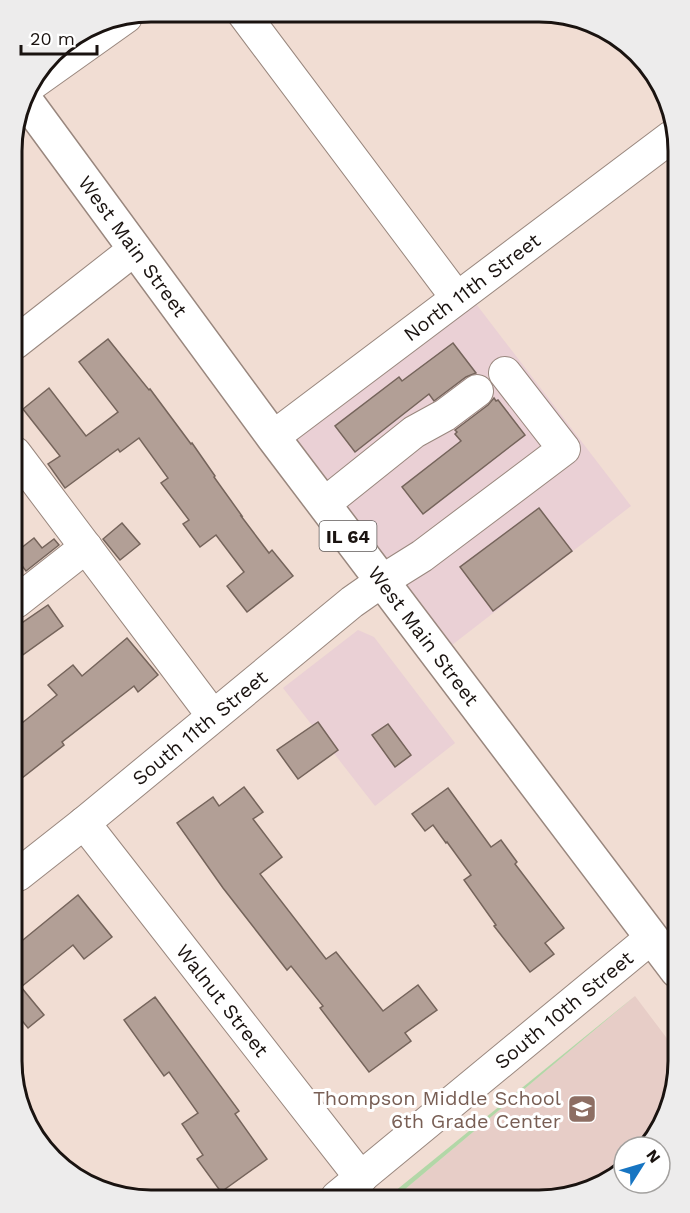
<svg xmlns="http://www.w3.org/2000/svg" width="690" height="1213" viewBox="0 0 690 1213" font-family="'Work Sans',sans-serif">
<rect width="100%" height="100%" fill="#f1ddd3"/>
<g fill="#ead0d5">
<path d="M470,296L631,506L443,652L282,438Z"/>
<path d="M358,630L374,637L455,743L375,806L283,688Z"/>
</g>
<path fill="#e7cdc7" d="M635,996L678,1053V1071L649,1146L624,1147V1164L584,1193L397,1196Z"/>
<path fill="#b2d7a7" d="M635,996L397,1196H389Z"/>
<g fill="#b29f96" stroke="#75645b" stroke-width="1.5">
<path d="M108,339L149,390L150,389L191,444L192,443L215,476L214,477L242,516H241L269,553L272,550L293,576L247,612L227,586L244,572L216,535L200,547L183,524L189,520L161,483L168,478L139,438L120,452L118,449L65,488L48,464L60,456L23,409L49,388L86,436L118,412L79,362Z"/>
<path d="M453,343L476,373L466,377L434,401L429,394L355,452L335,426L399,377L402,381Z"/>
<path d="M494,398L496,401L498,400L525,435L423,514L402,487L461,441L455,434L457,432L455,430L488,405Z"/>
<path d="M539,508L572,551L493,611L460,567Z"/>
<path d="M122,523L140,544L120,560L103,539Z"/>
<path d="M34,538L42,548L54,539L59,545L26,571L16,558V552Z"/>
<path d="M48,605L63,626L17,659L16,627Z"/>
<path d="M127,638L158,675L138,692L134,686L62,742L64,745L17,782V727L57,695L48,685L73,665L82,676Z"/>
<path d="M318,722L338,750L298,779L277,750Z"/>
<path d="M388,724L411,755L395,767L372,735Z"/>
<path d="M244,787L263,812L253,819L282,857L260,874L326,959L336,952L383,1011L418,985L437,1010L405,1033L411,1041L369,1072L320,1008L323,1006L291,966L287,970L223,888L177,823L213,797L219,806Z"/>
<path d="M448,788L491,847L501,840L517,862L515,864L564,928L545,943L554,954L530,972L494,926L496,925L464,880L471,875L447,842L446,843L433,825L425,831L412,814Z"/>
<path d="M78,895L112,937L84,959L73,945L21,987L44,1015L28,1028L19,1017L18,944Z"/>
<path d="M155,997L239,1111L235,1114L267,1159L221,1192L197,1159L203,1155L182,1124L198,1113L169,1072L164,1076L124,1020Z"/>
</g>
<g fill="none" stroke-linecap="round" stroke-linejoin="round">
<g stroke="#99877e" stroke-width="34">
<g id="minor">
<path d="M243,13L457,298"/>
<path d="M29,86L126,17"/>
<path d="M15,343L135,249"/>
<path id="s1" d="M273,437L671,137"/>
<path d="M15,453L213,716"/>
<path d="M324,504L414,432L445,415L477,391"/>
<path d="M16,602L86,547"/>
<path id="s2" d="M84,823L361,1178"/>
<path id="s3" d="M18,875L84,823L352,602L382,581L422,556L564,449L505,373"/>
<path id="s4" d="M337,1197L651,938"/>
</g>
</g>
<g stroke="#99877e" stroke-width="36">
<g id="major">
<path id="s5" d="M24,98L273,437L677,971"/>
</g>
</g>
<use href="#minor" stroke="#fff" stroke-width="32"/>
<use href="#major" stroke="#fff" stroke-width="33"/>
</g>
<defs>
<g id="school-square" transform="scale(1.5)"><rect x="-9" y="-9" width="18" height="18" rx="4" fill="#8d6e63" stroke="#fff"/><path d="M0-5L7-2L0 1L-7-2ZM-4 1L0 2.5L4 1V4Q0 6-4 4Z" fill="#fff"/></g>
</defs>
<g fill-rule="evenodd">
<use href="#school-square" x="582" y="1109"/>
</g>
<g text-anchor="middle" dominant-baseline="central" stroke-width="6" stroke-linejoin="round" paint-order="stroke">
<rect fill="#fff" stroke="#5f5a58" stroke-width="1.5" x="319.5" y="521" width="57" height="30" rx="4.5"/>
<g font-size="18" font-weight="bold" fill="#1a1310">
<text x="348" y="536">IL 64</text>
</g>
<g font-size="20" fill="#1a1310" stroke="#fff">
<text stroke="none"><textPath href="#s5" startOffset="184">West Main Street</textPath></text>
<text stroke="none"><textPath href="#s1" startOffset="249">North 11th Street</textPath></text>
<text stroke="none"><textPath href="#s5" startOffset="670">West Main Street</textPath></text>
<text stroke="none"><textPath href="#s3" startOffset="234">South 11th Street</textPath></text>
<text stroke="none"><textPath href="#s2" startOffset="225">Walnut Street</textPath></text>
<text stroke="none"><textPath href="#s4" startOffset="294">South 10th Street</textPath></text>
</g>
<g font-size="20" fill="#785e54" stroke="#fff" text-anchor="end">
<text x="561" y="1098">Thompson Middle School<tspan x="561" dy="23">6th Grade Center</tspan></text>
</g>
</g>
<path d="M0 0H690V1213H0ZM151 22H539A129 129 0 0 1 668 151V1061A129 129 0 0 1 539 1190H151A129 129 0 0 1 22 1061V151A129 129 0 0 1 151 22Z" fill="#edecec" fill-rule="evenodd"/>
<path fill="none" stroke="#1a1310" stroke-width="3" d="M151 22H539A129 129 0 0 1 668 151V1061A129 129 0 0 1 539 1190H151A129 129 0 0 1 22 1061V151A129 129 0 0 1 151 22Z"/>
<g transform="translate(642 1165) rotate(53)"><circle r="28" fill="#ffffff" stroke="#a3a19f" stroke-width="1.5"/>
<path d="M0-4.5L10 22L0 15L-10 22Z" fill="#1775c2"/>
<text y="-9" font-size="16" font-weight="bold" text-anchor="middle" fill="#1a1310">N</text>
</g>
<path d="M21 45v9h76v-9" fill="none" stroke="#1a1310" stroke-width="3"/>
<text x="30" y="45" font-size="18" fill="#1a1310" stroke="#ffffff" stroke-width="4.5" paint-order="stroke">20 m</text>
</svg>
